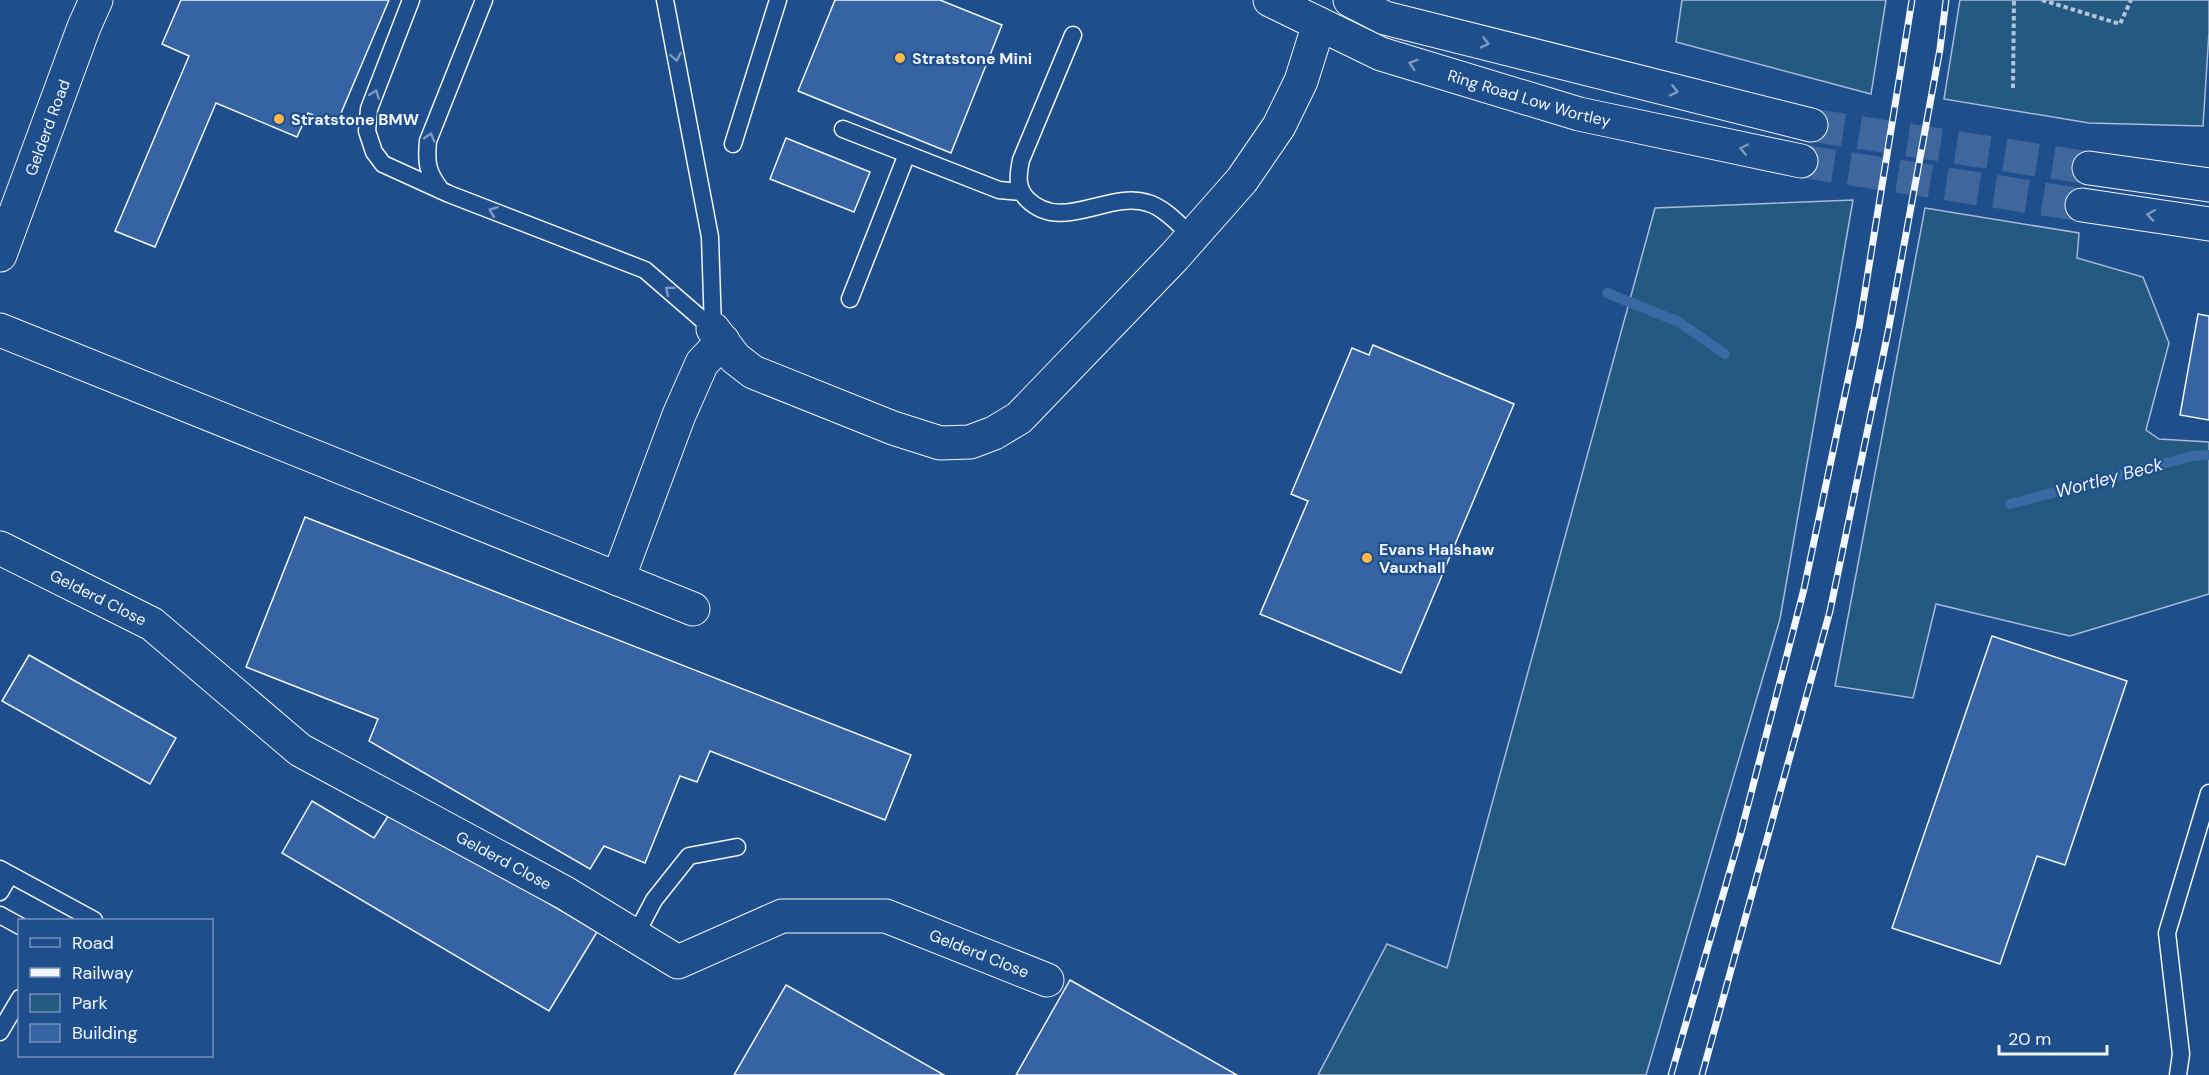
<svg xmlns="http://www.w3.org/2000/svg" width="2209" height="1075" viewBox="0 0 2209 1075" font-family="'DM Sans',sans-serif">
<rect width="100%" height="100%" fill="#1f4e8c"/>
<g fill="#245a82" stroke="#a8bbd7" stroke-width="1.5">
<path d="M1682,0H1886L1871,94L1676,42Z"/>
<path d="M1960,0H2209V32L2203,126L2089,123L1944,99Z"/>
<path d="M1853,200L1780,619L1646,1075H1318L1387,944L1447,968L1655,208Z"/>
<path d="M1925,208L2079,233L2077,258L2143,277L2169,343L2146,430L2159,439L2209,442V594L2070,636L1936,604L1913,698L1835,686Z"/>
</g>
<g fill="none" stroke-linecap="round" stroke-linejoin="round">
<g stroke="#3b69a3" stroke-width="10">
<path d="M1607,293L1679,322L1725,354"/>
<path d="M2010,504L2193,456L2209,455"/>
</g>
</g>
<g fill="#3563a3" stroke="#f2f6ff" stroke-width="1.5">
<path d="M181,0H389L336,125L308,113L297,137L216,103L155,247L115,231L189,56L162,44Z"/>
<path d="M835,0H940L1002,25L951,153L798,91Z"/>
<path d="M786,138L870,172L854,212L770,179Z"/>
<path d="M2198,314L2209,316V420L2180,415Z"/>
<path d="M1373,345L1514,404L1401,673L1260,614L1308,501L1291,494L1352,348L1369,355Z"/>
<path d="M305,517L911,755L885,820L710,751L697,782L680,776L645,863L604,846L590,869L369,741L378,719L246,667Z"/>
<path d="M1992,636L2127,681L2065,865L2037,856L2000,964L1892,928Z"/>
<path d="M29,655L176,738L150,784L2,701Z"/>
<path d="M312,801L374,838L392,810L597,932L549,1011L282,853Z"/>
<path d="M1070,980L1237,1075H1016Z"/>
<path d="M786,985L944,1075H734Z"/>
</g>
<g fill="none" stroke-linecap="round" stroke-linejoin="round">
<g stroke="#3f679d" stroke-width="33" stroke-dasharray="33 16" stroke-linecap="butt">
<path d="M1811,125L2089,168"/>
<path d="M1801,161L2082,205"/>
</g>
<g stroke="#f2f6ff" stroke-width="19">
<g id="service">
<path d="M411,0L369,109L367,131L374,152L383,164L449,194L645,270L713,329"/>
<path d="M665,0L710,237L713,329"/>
<path d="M1073,35L1021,160C1018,175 1016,187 1027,199C1062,234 1108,190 1148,203C1165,208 1179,225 1192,236"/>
<path d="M843,129L999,190L1021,192"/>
<path d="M733,144L778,0"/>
<path d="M441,190C427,172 426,163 428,141L484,0"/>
<path d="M850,299L907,154"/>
<path d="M0,869L94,920"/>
<path d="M0,892L10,875"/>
<path d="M0,915L20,926"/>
<path d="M635,936L654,900L689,856L737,847"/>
<path d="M0,1032L20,998"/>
<path d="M2178,1075L2181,1054L2167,933L2209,793"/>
</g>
</g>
<g stroke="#f2f6ff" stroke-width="35">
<g id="minor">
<path d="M713,329L735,358L753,372L893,428L940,443L970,442L994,433L1019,418L1174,257L1242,180L1279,126L1301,81L1319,24"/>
<path d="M0,330L693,609"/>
<path id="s1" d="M0,548L152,624L300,750L565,893L678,962L782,916H886L1047,980"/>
<path d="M618,579L679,415L702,363L723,341"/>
</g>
</g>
<g stroke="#f2f6ff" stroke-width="35">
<g id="primary">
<path id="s2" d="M0,255L84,27L96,0"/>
</g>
</g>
<g stroke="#f2f6ff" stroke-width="35">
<g id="trunk">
<path id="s3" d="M1270,0L1381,54L1579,114L1801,161"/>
<path d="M1350,0L1385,18L1811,125"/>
<path d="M2089,168L2209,185"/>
<path d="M2082,205L2209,224"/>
</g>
</g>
<g stroke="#b3c4dc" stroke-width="4" stroke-dasharray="4.5 3" stroke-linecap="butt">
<path d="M2042,0L2120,24L2131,0"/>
<path d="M2013,88L2014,0"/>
</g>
<use href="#service" stroke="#1f4e8c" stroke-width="16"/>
<use href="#minor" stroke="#1f4e8c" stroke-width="33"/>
<use href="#primary" stroke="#1f4e8c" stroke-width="33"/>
<use href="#trunk" stroke="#1f4e8c" stroke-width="33"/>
<g stroke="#f2f6ff" stroke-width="7">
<g id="rail">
<path d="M1671,1075L1740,836L1804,589L1859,328L1912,0"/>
<path d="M1702,1075L1830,611L1888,332L1940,49L1946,0"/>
</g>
</g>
<use href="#rail" stroke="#1f4e8c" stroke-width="4.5" stroke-dasharray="14" stroke-linecap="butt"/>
</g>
<defs><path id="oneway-chevron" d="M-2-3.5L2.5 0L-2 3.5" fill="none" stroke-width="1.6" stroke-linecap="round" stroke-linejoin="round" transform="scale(1.5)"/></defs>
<g stroke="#7e9ac0">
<use href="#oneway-chevron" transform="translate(1485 43) rotate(14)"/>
<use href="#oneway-chevron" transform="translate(676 57) rotate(79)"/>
<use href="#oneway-chevron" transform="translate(1413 64) rotate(-163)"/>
<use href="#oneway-chevron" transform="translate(1674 91) rotate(14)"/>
<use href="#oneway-chevron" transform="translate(375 94) rotate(-69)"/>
<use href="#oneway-chevron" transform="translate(430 137) rotate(-73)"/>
<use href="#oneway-chevron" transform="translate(1744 149) rotate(-168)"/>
<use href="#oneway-chevron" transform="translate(493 211) rotate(-159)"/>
<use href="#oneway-chevron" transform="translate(2151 215) rotate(-172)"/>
<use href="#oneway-chevron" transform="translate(669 290) rotate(-140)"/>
</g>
<g fill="#ffb74d" stroke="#1f4e8c" stroke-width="2">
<circle cx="900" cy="58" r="6"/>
<circle cx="279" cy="119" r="6"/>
<circle cx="1367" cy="558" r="6"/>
</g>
<g text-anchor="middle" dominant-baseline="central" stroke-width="4.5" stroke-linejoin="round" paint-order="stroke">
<g font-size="16" font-weight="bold" fill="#f2f6ff" stroke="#1f4e8c" text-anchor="start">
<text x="912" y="58">Stratstone Mini</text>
<text x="291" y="119">Stratstone BMW</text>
<text x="1379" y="549">Evans Halshaw<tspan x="1379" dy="18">Vauxhall</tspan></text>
</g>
<g font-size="16" fill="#f2f6ff" stroke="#1f4e8c">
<text stroke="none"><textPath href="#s3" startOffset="278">Ring Road Low Wortley</textPath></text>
<text stroke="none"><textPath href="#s2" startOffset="136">Gelderd Road</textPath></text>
<text stroke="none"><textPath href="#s1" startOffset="110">Gelderd Close</textPath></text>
<text stroke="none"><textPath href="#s1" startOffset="596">Gelderd Close</textPath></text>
<text stroke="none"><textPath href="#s1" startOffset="1116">Gelderd Close</textPath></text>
</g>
<g font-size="18" font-style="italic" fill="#f2f6ff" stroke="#1f4e8c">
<text transform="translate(2109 478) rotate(-15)">Wortley Beck</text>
</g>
</g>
<rect x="18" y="919" width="195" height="138" fill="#1f4e8c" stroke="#7391ba" stroke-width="1.5"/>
<rect x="30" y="938" width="30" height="9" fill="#1f4e8c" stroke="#7391ba" stroke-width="1.5"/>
<text x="72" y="949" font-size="18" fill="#f2f6ff">Road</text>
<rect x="30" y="968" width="30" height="9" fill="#f2f6ff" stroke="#7391ba" stroke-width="1.5"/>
<text x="72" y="979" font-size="18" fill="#f2f6ff">Railway</text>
<rect x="30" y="994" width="30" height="18" fill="#245a82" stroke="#7391ba" stroke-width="1.5"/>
<text x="72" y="1009" font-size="18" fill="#f2f6ff">Park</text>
<rect x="30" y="1024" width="30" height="18" fill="#3563a3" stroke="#7391ba" stroke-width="1.5"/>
<text x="72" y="1039" font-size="18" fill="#f2f6ff">Building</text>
<path d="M1999 1045v9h108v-9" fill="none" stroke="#f2f6ff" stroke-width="3"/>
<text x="2008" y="1045" font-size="18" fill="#f2f6ff" stroke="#1f4e8c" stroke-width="4.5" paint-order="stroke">20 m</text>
</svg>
